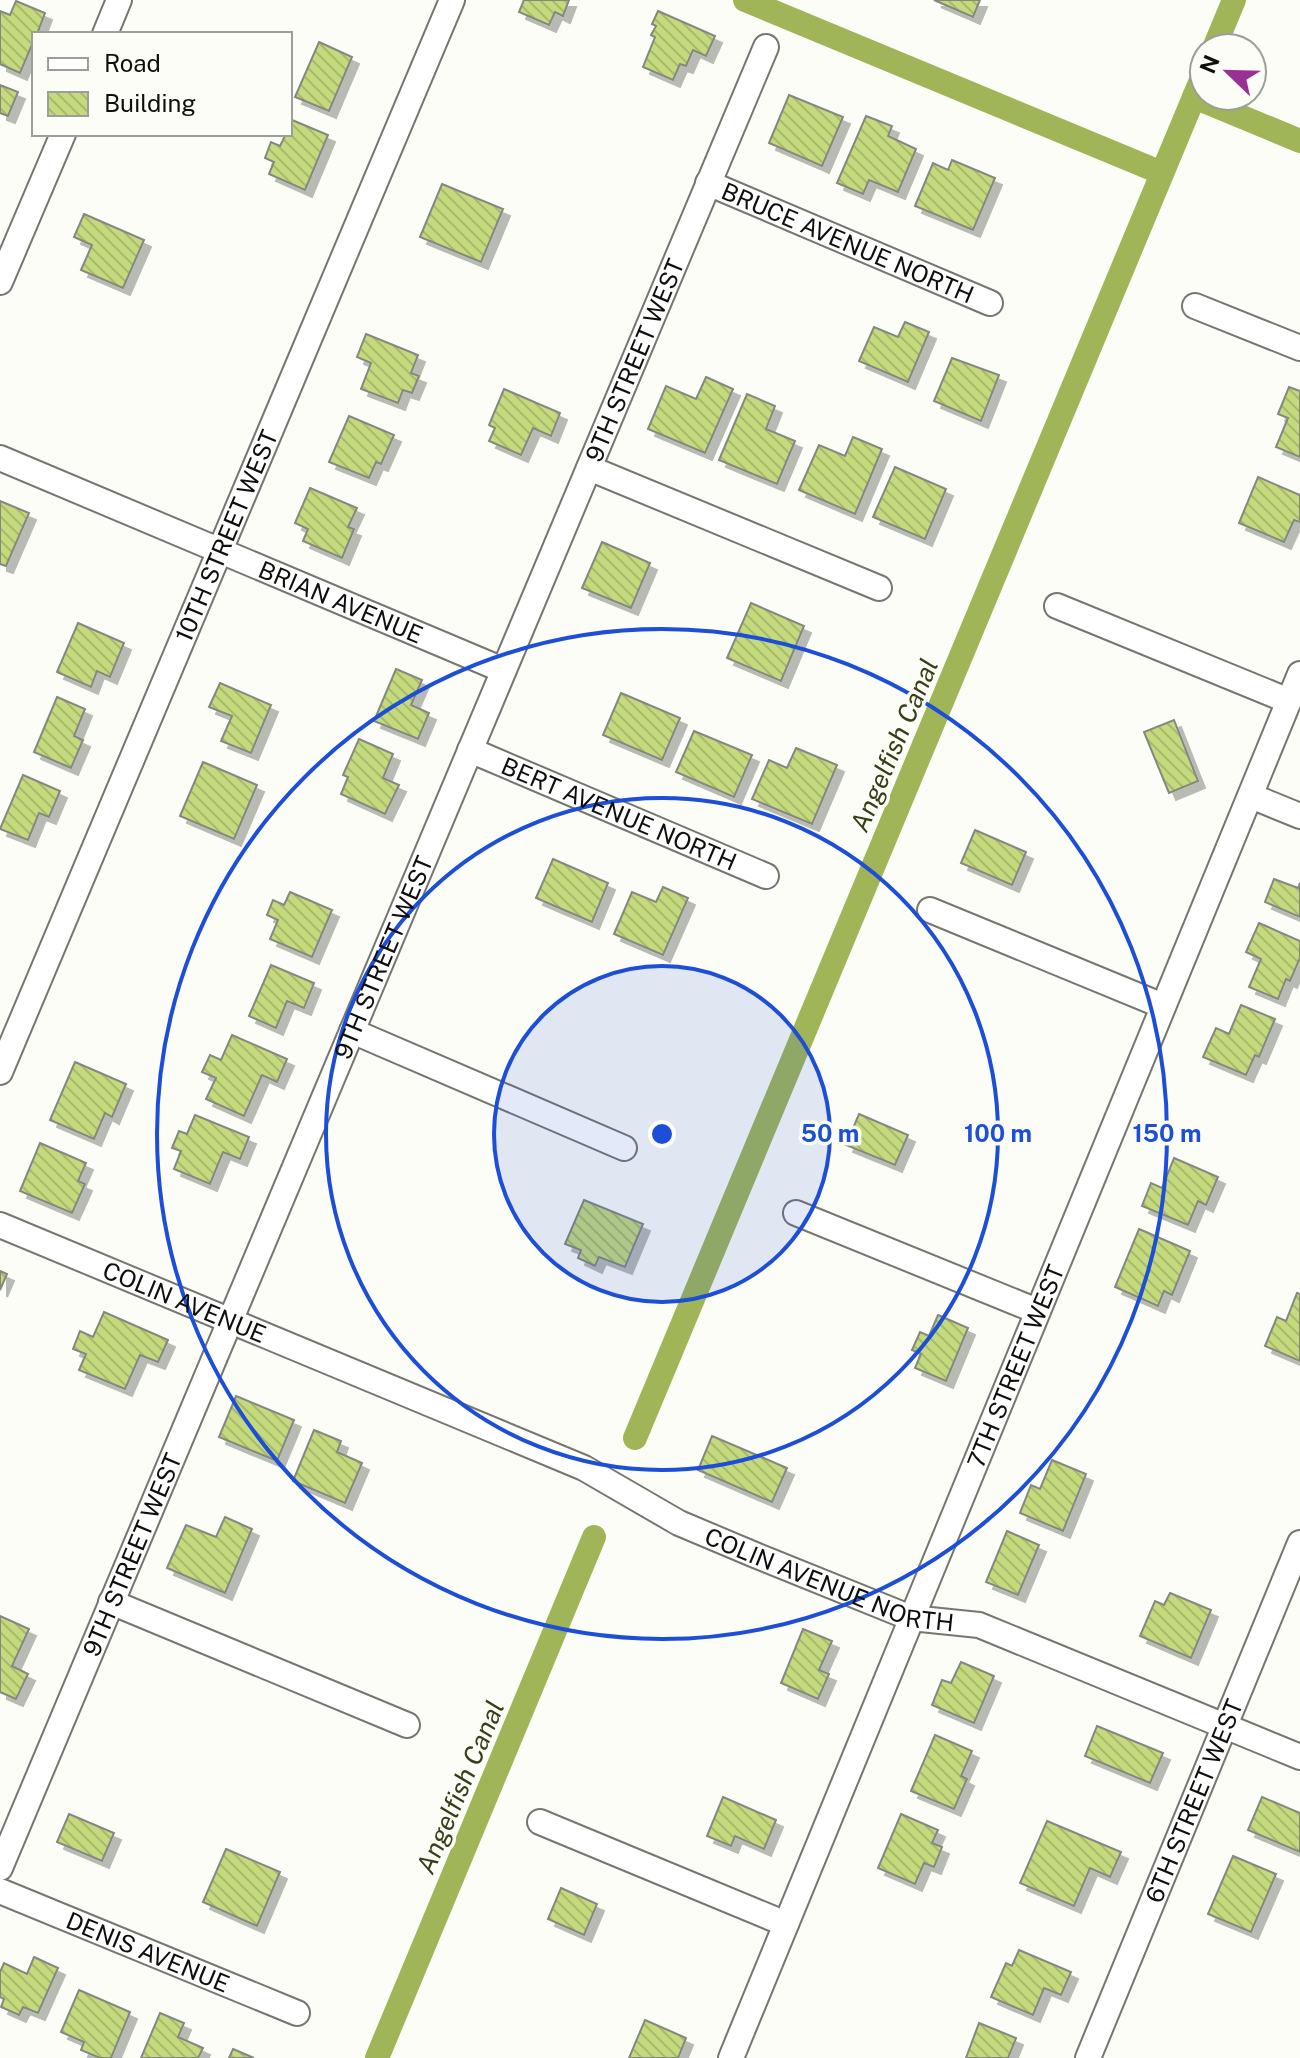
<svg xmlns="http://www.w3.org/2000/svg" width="1300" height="2058" viewBox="0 0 1300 2058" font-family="'Public Sans',sans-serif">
<defs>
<pattern id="building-back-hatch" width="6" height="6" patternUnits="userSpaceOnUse" patternTransform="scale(2)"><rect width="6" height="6" fill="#c4da7d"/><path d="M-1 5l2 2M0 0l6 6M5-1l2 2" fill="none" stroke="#a7ba6b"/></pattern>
<filter id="shadow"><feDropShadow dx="7" dy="7" stdDeviation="0" flood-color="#0004"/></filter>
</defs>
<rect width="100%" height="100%" fill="#fbfdf6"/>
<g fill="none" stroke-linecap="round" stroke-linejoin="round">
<g stroke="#a0b558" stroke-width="24">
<path d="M745,0L1162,173"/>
<path d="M1214,48L1234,0"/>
<path d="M1194,97L1300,141"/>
<path d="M635,1438L1204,73"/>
<path d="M377,2058L594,1537"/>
</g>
</g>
<g fill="url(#building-back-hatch)" stroke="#858781" stroke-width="2" filter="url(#shadow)">
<path d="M524,0H569L563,16L555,12L549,25L519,12Z"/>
<path d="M934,0H980L973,17Z"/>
<path d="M16,1L45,13L37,34H34V40L20,73L0,64V11L10,15Z"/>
<path d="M658,11L715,36L706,56L693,50L686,66L680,64L673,80L643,67L655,37L651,35L656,26L652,24Z"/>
<path d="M319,42L352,57L329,111L295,97Z"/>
<path d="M0,85L18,92L8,116L0,113Z"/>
<path d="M789,95L843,117L822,166L769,143Z"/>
<path d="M866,116L892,126L888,136L916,149L898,192L869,180L863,194L837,183Z"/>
<path d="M292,120L328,135L305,190L269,174L274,162L265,158L271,142L280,146L286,134H290Z"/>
<path d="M952,160L995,178L973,230L915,206L933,163L948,170Z"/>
<path d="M442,184L503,209L481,262L420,237Z"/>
<path d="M84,214L144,240L123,288L81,270L92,245L74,237Z"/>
<path d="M905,322L929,332L908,382L859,361L874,327L898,337Z"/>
<path d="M366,334L418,355L411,373L419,376L412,393L403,390L398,403L361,389L371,363L357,357Z"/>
<path d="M952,358L999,375L981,421L934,401Z"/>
<path d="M706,377L733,389L705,453L648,429L666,386L696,399Z"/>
<path d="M1289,387L1300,391V457L1276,447L1288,418L1278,414Z"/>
<path d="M504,389L560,413L551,436L533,428L521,455L489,441L495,428L489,425Z"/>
<path d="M747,394L775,406L766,429L795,441L777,484L719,460Z"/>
<path d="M349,416L394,435L381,464L376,462L369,478L329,462Z"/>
<path d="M853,437L882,449L855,514L799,490L819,445L845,456Z"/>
<path d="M895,467L946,489L925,539L873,517Z"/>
<path d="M1258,477L1300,495V522L1294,520L1284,542L1239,523Z"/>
<path d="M310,488L357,508L348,527L354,529L342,558L303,541L308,529L295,523Z"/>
<path d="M0,501L29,513L6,566L0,564Z"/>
<path d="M602,542L650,563L631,608L582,588Z"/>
<path d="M751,603L804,626L781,681L727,658Z"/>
<path d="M78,623L124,643L110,677L97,671L91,687L57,672Z"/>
<path d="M396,669L422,680L411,705L429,713L418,739L374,721Z"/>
<path d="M220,683L271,705L251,753L221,741L232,716L209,707Z"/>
<path d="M621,693L680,718L662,760L603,735Z"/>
<path d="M57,697L85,709L74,736L83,740L71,768L34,752Z"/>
<path d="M1174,720L1198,781L1169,793L1144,732Z"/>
<path d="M694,731L752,755L734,797L676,772Z"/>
<path d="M359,739L393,754L383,778L399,785L385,814L341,794L348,777L343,775Z"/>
<path d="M796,748L837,765L812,824L752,799L769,760L787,768Z"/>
<path d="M203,762L257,785L234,839L180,816Z"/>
<path d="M23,775L60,791L49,817L39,813L28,840L0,829Z"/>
<path d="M975,830L1026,852L1012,885L961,863Z"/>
<path d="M553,859L608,883L592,922L536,898Z"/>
<path d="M1274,879L1298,888L1300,883V917L1265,902Z"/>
<path d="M663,887L688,898L663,955L614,934L632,892L656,902Z"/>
<path d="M290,892L332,910L312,957L270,939L278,920L267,915L273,900L284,905Z"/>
<path d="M1259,923L1300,941V958L1290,981L1286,979L1278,999L1249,987L1261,959L1246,952Z"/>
<path d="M271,965L314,983L304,1008L287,1001L276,1028L249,1016Z"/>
<path d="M1241,1005L1275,1019L1259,1057L1255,1055L1246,1075L1203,1057L1216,1028L1229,1034Z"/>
<path d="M232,1035L287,1059L277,1082L262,1075L244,1116L206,1099L216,1078L202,1072L210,1055L221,1060Z"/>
<path d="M75,1062L126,1084L112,1117L105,1113L94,1139L50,1120Z"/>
<path d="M859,1114L908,1135L895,1165L846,1145Z"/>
<path d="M195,1115L249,1137L240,1159L223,1152L210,1184L174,1169L181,1151L172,1148L179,1131L187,1134Z"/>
<path d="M40,1143L86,1163L78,1181L85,1184L72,1213L20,1191Z"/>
<path d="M1174,1158L1218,1177L1206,1205L1198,1201L1188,1225L1142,1206L1151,1183L1162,1188Z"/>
<path d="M584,1200L643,1224L625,1267L599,1257L595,1266L578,1258L581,1250L565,1244Z"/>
<path d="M1139,1229L1190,1251L1172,1295L1164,1291L1158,1306L1115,1287Z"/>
<path d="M0,1271L7,1274L0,1290Z"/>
<path d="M1297,1293L1300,1294V1361L1265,1346L1277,1317L1286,1321Z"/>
<path d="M104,1312L168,1340L158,1362L140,1355L125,1389L79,1370L86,1354L73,1349L80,1331L93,1337Z"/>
<path d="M938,1315L968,1328L946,1381L915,1368L921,1354L912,1350L920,1332L929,1336Z"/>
<path d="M236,1396L294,1420L277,1461L219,1437Z"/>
<path d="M314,1430L341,1441L337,1452L362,1463L345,1503L293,1481Z"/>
<path d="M712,1436L787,1468L772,1502L698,1470Z"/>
<path d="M1052,1460L1086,1474L1063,1531L1020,1513L1031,1485L1040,1489Z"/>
<path d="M225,1517L252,1529L225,1593L167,1568L186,1525L216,1537Z"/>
<path d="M1007,1531L1039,1545L1018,1595L986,1582Z"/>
<path d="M1170,1593L1211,1610L1191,1658L1140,1636L1155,1601L1164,1605Z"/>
<path d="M0,1616L29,1629L12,1666L28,1674L16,1699L0,1692Z"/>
<path d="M803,1629L832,1641L819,1670L829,1674L818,1699L781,1683Z"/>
<path d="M961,1662L994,1676L974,1723L932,1705L942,1680L951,1683Z"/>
<path d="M1097,1726L1163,1753L1150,1783L1085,1756Z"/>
<path d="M935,1735L972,1751L961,1776L967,1779L954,1809L911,1791Z"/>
<path d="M723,1797L776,1820L764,1849L735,1836L731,1846L707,1836Z"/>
<path d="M1262,1797L1300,1813V1852L1248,1830Z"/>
<path d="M69,1814L114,1833L102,1861L57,1842Z"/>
<path d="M901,1814L938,1830L932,1843L942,1847L934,1867L924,1863L915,1884L878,1868Z"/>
<path d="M1047,1821L1121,1852L1110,1877L1090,1868L1074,1906L1020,1883Z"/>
<path d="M226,1849L280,1872L257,1926L203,1902Z"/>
<path d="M1233,1856L1276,1874L1251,1932L1208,1914Z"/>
<path d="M561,1888L597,1904L584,1935L548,1919Z"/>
<path d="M1019,1950L1071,1972L1061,1995L1044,1988L1033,2015L991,1997L1006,1963L1012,1966Z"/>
<path d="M34,1957L58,1968L38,2013L23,2007L19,2015L1,2007L4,1999L0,1997V1972L4,1963L27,1974Z"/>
<path d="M79,1990L130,2012L111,2058H100L81,2050L84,2042L61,2032Z"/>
<path d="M160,2013L184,2023L178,2037L203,2048L198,2058H141Z"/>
<path d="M645,2020L686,2038L678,2058H629Z"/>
<path d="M979,2023L1016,2038L1008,2058H966Z"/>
<path d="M233,2049L254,2058H229Z"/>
</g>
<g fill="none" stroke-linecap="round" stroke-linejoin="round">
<g stroke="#757670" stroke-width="28">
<g id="minor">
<path d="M105,34L119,0"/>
<path id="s1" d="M708,183L990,303"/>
<path d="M0,282L63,134"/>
<path d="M1195,306L1300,348"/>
<path id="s2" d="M0,458L503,670"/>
<path d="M589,468L879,588"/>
<path d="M1057,606L1289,701"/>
<path id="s3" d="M470,750L766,876"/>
<path d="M1251,796L1300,816"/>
<path d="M930,910L1163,1006"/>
<path d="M352,1031L624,1148"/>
<path id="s4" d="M0,1072L452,0"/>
<path d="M796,1213L1037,1311"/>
<path id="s5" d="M0,1225L584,1468L679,1523L755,1555L911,1618L979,1625L1300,1757"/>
<path d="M111,1602L407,1725"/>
<path d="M540,1822L786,1924"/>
<path id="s6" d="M0,1868L766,47"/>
<path id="s7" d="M0,1891L297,2013"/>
<path id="s8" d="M731,2058L1300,674"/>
<path id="s9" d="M1088,2058L1300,1543"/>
</g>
</g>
<use href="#minor" stroke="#fff" stroke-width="24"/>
</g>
<circle cx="662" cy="1134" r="168" fill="#1d4ed8" fill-opacity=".12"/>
<g fill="none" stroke="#1d4ed8" stroke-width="4">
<circle cx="662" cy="1134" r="168"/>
<circle cx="662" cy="1134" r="336"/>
<circle cx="662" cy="1134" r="505"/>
</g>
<g text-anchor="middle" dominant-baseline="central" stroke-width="7" stroke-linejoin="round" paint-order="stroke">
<g font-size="24" fill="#0e0f0d" stroke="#fbfdf6">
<text stroke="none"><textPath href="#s1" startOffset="152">BRUCE AVENUE NORTH</textPath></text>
<text stroke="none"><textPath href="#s6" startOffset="1636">9TH STREET WEST</textPath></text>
<text stroke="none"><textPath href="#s4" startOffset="582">10TH STREET WEST</textPath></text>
<text stroke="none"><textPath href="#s2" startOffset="370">BRIAN AVENUE</textPath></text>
<text stroke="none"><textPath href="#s3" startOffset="162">BERT AVENUE NORTH</textPath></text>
<text stroke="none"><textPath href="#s6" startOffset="988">9TH STREET WEST</textPath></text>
<text stroke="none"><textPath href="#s5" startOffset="200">COLIN AVENUE</textPath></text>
<text stroke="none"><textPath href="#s8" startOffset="748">7TH STREET WEST</textPath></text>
<text stroke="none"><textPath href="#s6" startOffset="340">9TH STREET WEST</textPath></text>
<text stroke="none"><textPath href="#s5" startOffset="904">COLIN AVENUE NORTH</textPath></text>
<text stroke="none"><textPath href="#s9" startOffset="278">6TH STREET WEST</textPath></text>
<text stroke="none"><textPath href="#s7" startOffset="160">DENIS AVENUE</textPath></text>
</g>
<g font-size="26" font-style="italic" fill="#363e17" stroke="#fbfdf6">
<text transform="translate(894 745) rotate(-67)">Angelfish Canal</text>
<text transform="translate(460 1787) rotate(-67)">Angelfish Canal</text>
</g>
</g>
<circle cx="662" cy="1134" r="12" fill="#1d4ed8" stroke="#fbfdf6" stroke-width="4"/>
<g font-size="24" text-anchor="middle" font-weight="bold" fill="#1d4ed8" stroke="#fbfdf6" stroke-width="7" stroke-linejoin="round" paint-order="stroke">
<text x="830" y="1142">50 m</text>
<text x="998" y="1142">100 m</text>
<text x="1167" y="1142">150 m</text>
</g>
<rect x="32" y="32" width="260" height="104" fill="#fbfdf6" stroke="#9c9e99" stroke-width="2"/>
<rect x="48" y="58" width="40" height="12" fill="#ffffff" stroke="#9c9e99" stroke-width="2"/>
<text x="104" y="72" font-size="24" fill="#0e0f0d">Road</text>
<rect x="48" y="92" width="40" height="24" fill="url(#building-back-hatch)" stroke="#9c9e99" stroke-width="2"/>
<text x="104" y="112" font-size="24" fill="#0e0f0d">Building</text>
<g transform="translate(1228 72) rotate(293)"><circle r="38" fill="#fbfdf6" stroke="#9c9e99" stroke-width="2"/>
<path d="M0-6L14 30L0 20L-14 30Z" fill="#993194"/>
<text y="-12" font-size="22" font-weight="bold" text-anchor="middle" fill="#0e0f0d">N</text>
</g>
</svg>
